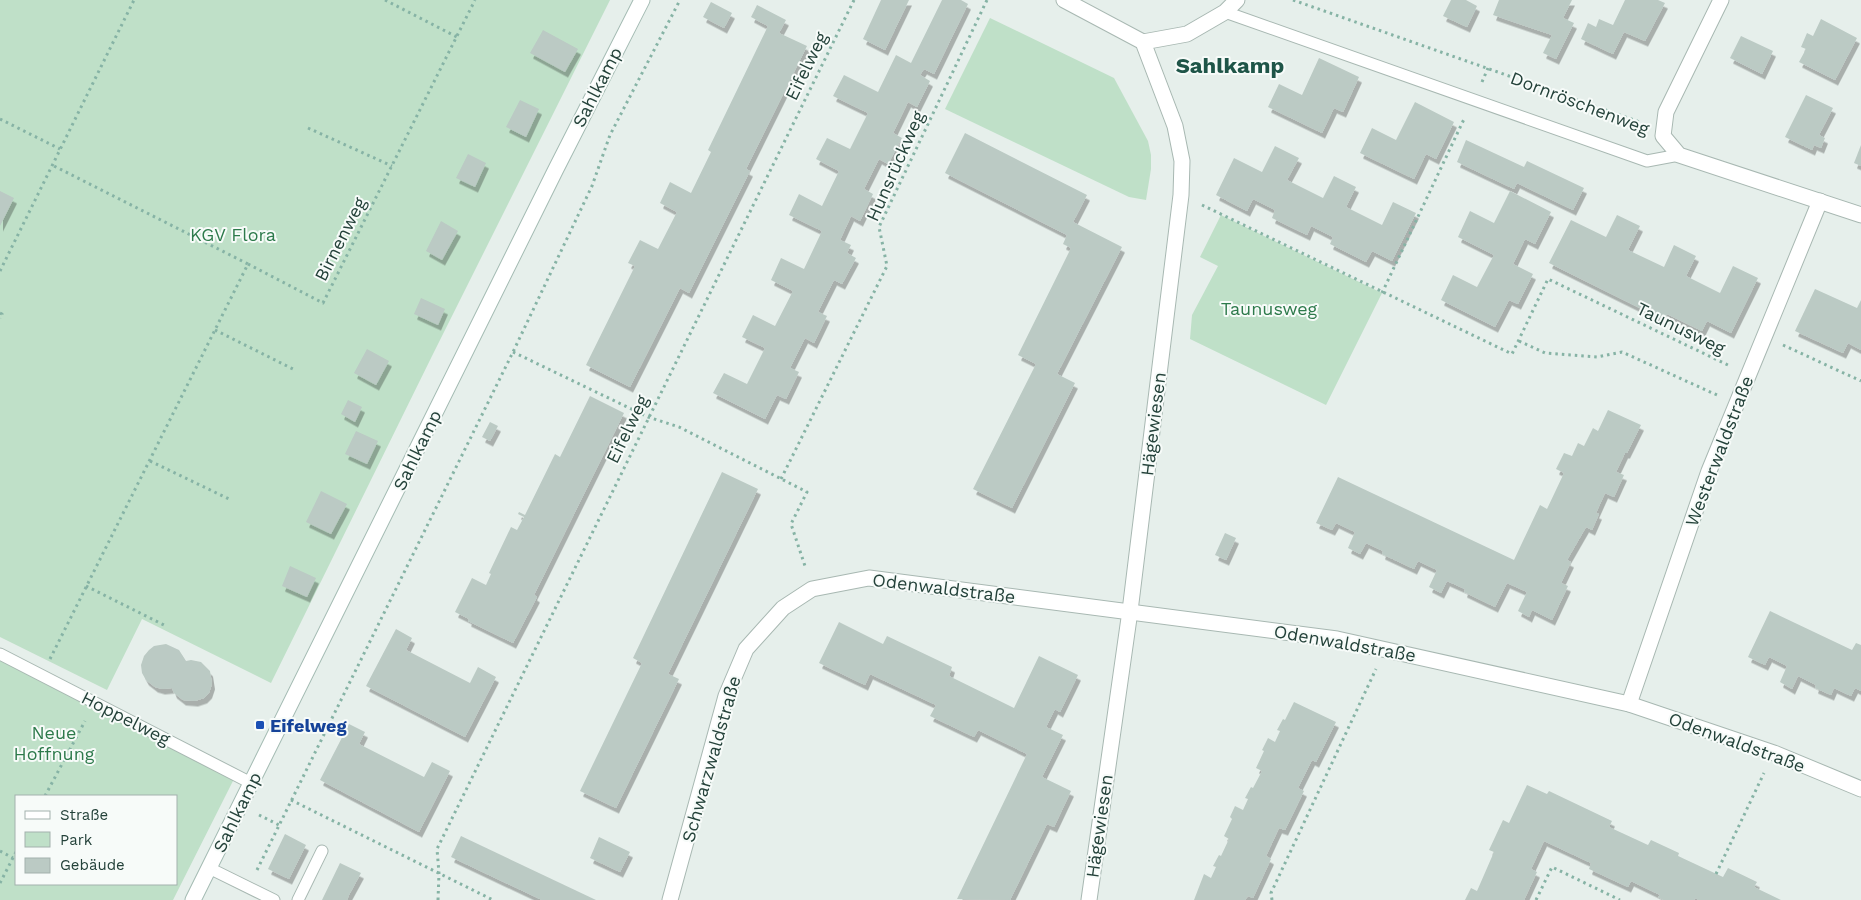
<svg xmlns="http://www.w3.org/2000/svg" width="1861" height="900" viewBox="0 0 1861 900" font-family="'Work Sans',sans-serif">
<defs>
<filter id="shadow"><feDropShadow dx="3" dy="5.5" stdDeviation="0" flood-color="#0004"/></filter>
</defs>
<rect width="100%" height="100%" fill="#e6efeb"/>
<g fill="#bfe0c8" fill-rule="evenodd">
<path d="M0,0H610L433,354L271,683L142,619L107,690L0,637Z"/>
<path d="M990,18L1114,78L1148,141L1151,155V169L1146,200L1129,197L945,109Z"/>
<path d="M1221,215L1382,293L1326,405L1190,339L1192,315L1218,266L1200,257Z"/>
<path d="M0,654L236,775L173,900H0ZM16,796H176V884H16Z"/>
</g>
<g fill="#bbcac4" filter="url(#shadow)">
<path d="M881,0H909L885,50L863,39Z"/>
<path d="M942,0H961L968,4L934,74L924,69L920,75L930,81L917,107L908,102L893,133L902,138L888,164L879,159L864,189L873,194L860,221L851,216L840,240L851,245L847,253L856,258L842,284L834,280L818,312L827,316L814,343L805,338L790,368L799,372L786,399L777,395L765,419L713,393L724,373L747,384L765,348L742,337L753,315L775,326L793,291L771,280L781,258L804,269L822,231L789,215L799,194L822,206L839,171L816,159L827,138L850,149L868,113L833,96L844,75L878,92L896,55L911,63Z"/>
<path d="M1451,0H1466L1477,6L1467,27L1443,16Z"/>
<path d="M1499,0H1572L1563,18L1574,23L1556,59L1543,53L1552,35L1493,15Z"/>
<path d="M1625,0H1658L1665,3L1645,41L1624,32L1613,54L1581,39L1588,23L1596,27L1599,19L1613,25Z"/>
<path d="M711,2L732,13L724,28L703,17Z"/>
<path d="M757,5L786,20L779,33L807,46L746,169L750,171L689,293L680,288L630,387L586,365L635,266L628,263L640,240L658,249L677,212L660,203L670,182L691,193L711,152L708,150L768,26L751,17Z"/>
<path d="M1821,19L1857,38L1835,80L1799,62L1806,49L1801,47L1807,33L1813,36Z"/>
<path d="M543,30L578,49L565,72L530,53Z"/>
<path d="M1741,36L1773,51L1762,74L1730,58Z"/>
<path d="M1319,58L1359,77L1343,112L1334,108L1322,133L1268,107L1279,84L1302,95Z"/>
<path d="M1806,95L1833,108L1819,135L1825,138L1821,148L1814,145L1812,150L1785,137Z"/>
<path d="M520,100L539,109L526,137L506,127Z"/>
<path d="M1415,102L1454,122L1436,159L1426,154L1414,179L1360,153L1372,128L1396,140Z"/>
<path d="M965,133L1087,195L1073,222L1122,247L1057,374L1075,383L1012,508L973,489L1036,364L1018,355L1071,248L1063,244L1067,235L945,173Z"/>
<path d="M1466,140L1524,167L1527,161L1584,188L1573,210L1517,183L1514,189L1457,162Z"/>
<path d="M1861,145V166L1854,163Z"/>
<path d="M1275,146L1299,158L1287,180L1323,198L1334,176L1356,187L1346,207L1382,225L1393,202L1416,213L1392,261L1372,251L1366,262L1330,244L1333,237L1311,226L1307,235L1272,218L1275,210L1253,199L1247,211L1216,195L1234,158L1262,172Z"/>
<path d="M468,154L486,163L475,187L456,178Z"/>
<path d="M0,191L14,198L0,226Z"/>
<path d="M1510,191L1551,212L1535,244L1525,239L1513,264L1533,274L1518,304L1509,300L1495,327L1441,300L1453,275L1477,287L1494,255L1458,237L1470,211L1494,223Z"/>
<path d="M1617,215L1640,226L1628,250L1664,267L1674,245L1696,256L1686,276L1720,293L1733,266L1758,278L1731,333L1707,321L1702,331L1667,314L1664,320L1549,263L1571,220L1606,237Z"/>
<path d="M441,221L458,231L442,260L426,251Z"/>
<path d="M1815,289L1857,308L1861,300V350L1848,343L1843,353L1795,331Z"/>
<path d="M421,298L445,309L438,325L414,314Z"/>
<path d="M367,349L389,361L376,385L354,373Z"/>
<path d="M590,396L624,413L534,595L537,597L513,643L468,621L469,619L455,612L472,578L486,585L491,574L489,573L511,527L517,530L524,517L518,514L519,512L525,515L555,454L560,457Z"/>
<path d="M348,400L362,407L355,422L341,414Z"/>
<path d="M1608,410L1641,425L1627,453H1625L1616,472L1624,475L1614,497L1605,493L1596,513L1599,514L1592,530L1586,527L1567,560L1571,562L1561,583L1568,586L1552,620L1532,610L1529,617L1518,611L1527,592L1507,583L1495,607L1464,592L1465,589L1447,581L1441,593L1429,587L1437,570L1418,561L1414,569L1382,554L1383,551L1366,543L1360,554L1348,548L1355,532L1336,523L1332,530L1316,523L1338,477L1514,560L1540,505L1547,509L1564,473L1556,469L1564,453L1572,456L1578,443L1584,446L1593,428L1598,431Z"/>
<path d="M490,422L498,426L490,441L482,437Z"/>
<path d="M356,431L378,441L367,464L345,454Z"/>
<path d="M722,472L758,489L668,674L679,679L616,808L580,791L642,663L633,658Z"/>
<path d="M321,491L347,504L331,534L306,522Z"/>
<path d="M1225,533L1236,538L1226,560L1215,555Z"/>
<path d="M290,566L316,578L307,597L282,586Z"/>
<path d="M1770,611L1852,650L1856,643L1861,645V691L1855,688L1851,696L1834,688L1831,695L1815,688L1816,685L1798,676L1792,689L1780,682L1787,666L1769,657L1765,665L1748,657Z"/>
<path d="M839,622L883,644L887,636L952,667L949,676L1014,708L1039,656L1078,675L1060,712L1055,709L1046,727L1063,735L1042,777L1071,791L1054,827L1047,824L1010,900L957,899L1027,754L978,730L974,737L930,716L936,705L870,674L865,685L819,663Z"/>
<path d="M396,629L412,638L406,650L470,683L478,667L496,677L465,737L366,686Z"/>
<path d="M166,644L179,650L186,661L191,660L201,662L210,671L212,684L209,693L204,698L195,701L183,700L174,693L172,688L162,689L155,687L146,680L142,673L141,665L144,656L149,650L154,646Z"/>
<path d="M1294,702L1336,722L1316,762L1312,760L1298,788L1304,791L1285,830L1279,828L1266,856L1271,859L1253,898L1248,896L1245,900H1194L1204,874L1211,878L1216,867L1213,866L1219,855L1221,856L1229,839L1224,836L1232,819L1230,817L1235,806L1243,810L1248,799L1245,798L1251,787L1253,788L1262,771L1256,768L1264,751L1262,750L1268,738L1275,742L1280,731L1277,730L1283,719L1285,720Z"/>
<path d="M349,724L365,732L359,744L424,777L432,762L450,771L419,832L320,780Z"/>
<path d="M1527,785L1547,794L1549,791L1612,821L1609,827L1648,845L1651,840L1679,853L1678,856L1723,877L1728,868L1757,882L1754,887L1781,900H1699L1695,898L1694,900H1664L1658,897L1660,895L1631,881L1628,887L1589,869L1591,863L1544,841L1531,869L1537,872L1524,900H1465L1471,888L1477,891L1494,852L1489,850L1503,820L1509,823Z"/>
<path d="M285,834L306,845L289,879L268,869Z"/>
<path d="M461,836L596,900H542L451,857Z"/>
<path d="M599,837L630,852L620,872L590,858Z"/>
<path d="M340,863L361,873L349,895L347,900H322Z"/>
</g>
<g fill="none" stroke-linecap="round" stroke-linejoin="round">
<g stroke="#a8b8b2" stroke-width="13">
<g id="lane">
<path d="M1225,12L1647,161L1679,155"/>
<path d="M0,654L251,783"/>
<path d="M209,868L274,900"/>
<path d="M298,900L322,851"/>
</g>
</g>
<g stroke="#a8b8b2" stroke-width="17">
<g id="street">
<path d="M1064,0L1143,42L1175,126L1182,161L1181,195L1130,611L1089,900"/>
<path d="M1721,0L1666,112L1663,136L1679,155L1861,215"/>
<path d="M1143,42L1187,34L1225,12L1237,0"/>
<path d="M1629,704L1709,471L1820,201"/>
<path d="M670,900L726,696L746,649L783,608L812,589L869,578L1337,639L1629,704L1774,753L1861,789"/>
</g>
</g>
<g stroke="#a4bbb3" stroke-width="17">
<path id="secondary" d="M193,900L556,169L642,0"/>
</g>
<g stroke="#86b3a5" stroke-width="3" stroke-dasharray="2.5 4" stroke-linecap="butt">
<path d="M385,0L457,37"/>
<path d="M1293,0L1637,121L1643,125"/>
<path d="M1482,82L1488,68"/>
<path d="M0,119L60,149"/>
<path d="M308,128L392,166"/>
<path d="M1202,205L1512,354L1548,279L1730,366"/>
<path d="M248,264L323,303L475,0"/>
<path d="M0,271L134,0"/>
<path d="M1382,293L1465,117"/>
<path d="M0,313L2,314L0,318"/>
<path d="M215,330L295,370"/>
<path d="M1519,341L1545,353L1597,357L1622,352L1717,395"/>
<path d="M1783,345L1861,381"/>
<path d="M513,352L648,417L679,427L807,492L791,524L806,569"/>
<path d="M150,461L229,499"/>
<path d="M781,479L887,266L879,227L987,0"/>
<path d="M86,586L164,625"/>
<path d="M50,659L248,264L52,165"/>
<path d="M45,796L85,721"/>
<path d="M291,800L493,900"/>
<path d="M259,815L279,825"/>
<path d="M0,851L13,858"/>
<path d="M257,870L513,352L592,186L610,135L680,0"/>
<path d="M1716,874L1764,773"/>
<path d="M0,883L16,852"/>
<path d="M438,900L439,873L437,849L854,0"/>
<path d="M1272,900L1271,893L1376,669"/>
<path d="M1536,900L1552,867L1620,900"/>
</g>
<use href="#lane" stroke="#fff" stroke-width="11"/>
<use href="#street" stroke="#fff" stroke-width="15"/>
<use href="#secondary" stroke="#fff" stroke-width="15"/>
</g>
<rect fill="#1a4fb4" stroke="#f7fbf9" stroke-width="2" x="255" y="720" width="10" height="10" rx="2.5"/>
<g text-anchor="middle" dominant-baseline="central" stroke-width="4" stroke-linejoin="round" paint-order="stroke">
<g font-size="18" fill="#24423a" stroke="#f7fbf9">
<text transform="translate(806 66) rotate(-64)">Eifelweg</text>
<text transform="translate(597 87) rotate(-63)">Sahlkamp</text>
<text transform="translate(1580 103) rotate(21)">Dornröschenweg</text>
<text transform="translate(895 166) rotate(-66)">Hunsrückweg</text>
<text transform="translate(340 239) rotate(-63)">Birnenweg</text>
<text transform="translate(1681 328) rotate(26)">Taunusweg</text>
<text transform="translate(1153 424) rotate(-83)">Hägewiesen</text>
<text transform="translate(627 429) rotate(-64)">Eifelweg</text>
<text transform="translate(417 450) rotate(-64)">Sahlkamp</text>
<text transform="translate(1719 451) rotate(-69)">Westerwaldstraße</text>
<text transform="translate(944 588) rotate(7)">Odenwaldstraße</text>
<text transform="translate(1345 643) rotate(10)">Odenwaldstraße</text>
<text transform="translate(126 718) rotate(27)">Hoppelweg</text>
<text transform="translate(1737 742) rotate(20)">Odenwaldstraße</text>
<text transform="translate(711 759) rotate(-74)">Schwarzwaldstraße</text>
<text transform="translate(237 812) rotate(-64)">Sahlkamp</text>
<text transform="translate(1099 826) rotate(-82)">Hägewiesen</text>
</g>
<g font-size="18" fill="#2d7a4b" stroke="#f7fbf9">
<text x="233" y="234">KGV Flora</text>
<text x="1269" y="308">Taunusweg</text>
<text x="54" y="732">Neue<tspan x="54" dy="21">Hoffnung</tspan></text>
</g>
<g font-size="18" font-weight="bold" fill="#164399" stroke="#f7fbf9" text-anchor="start">
<text x="270" y="725">Eifelweg</text>
</g>
<g font-size="22" font-weight="bold" fill="#1f5548" stroke="#f7fbf9">
<text x="1230" y="65">Sahlkamp</text>
</g>
</g>
<rect x="15" y="795" width="162" height="90" fill="#f7fbf9" stroke="#a3b1ad"/>
<rect x="25" y="811" width="25" height="8" fill="#ffffff" stroke="#a3b1ad"/>
<text x="60" y="820" font-size="15" fill="#24423a">Straße</text>
<rect x="25" y="832" width="25" height="15" fill="#bfe0c8" stroke="#a3b1ad"/>
<text x="60" y="845" font-size="15" fill="#24423a">Park</text>
<rect x="25" y="858" width="25" height="15" fill="#bbcac4" stroke="#a3b1ad"/>
<text x="60" y="870" font-size="15" fill="#24423a">Gebäude</text>
</svg>
